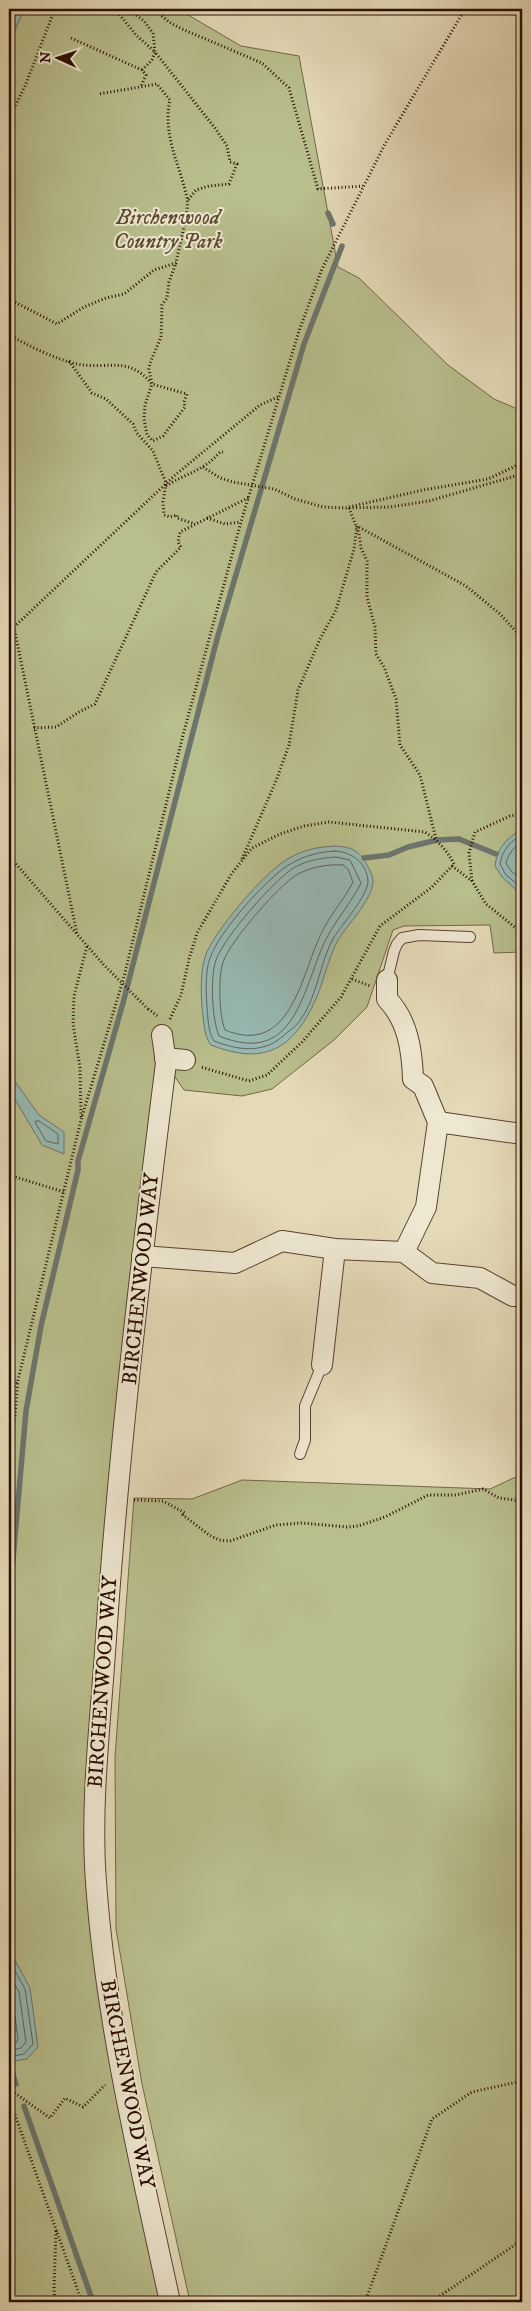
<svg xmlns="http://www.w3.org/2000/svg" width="531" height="2311" viewBox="0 0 531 2311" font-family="'IM FELL DW Pica',serif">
<rect width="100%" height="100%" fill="#e5dab8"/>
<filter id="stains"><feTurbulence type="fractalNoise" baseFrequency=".004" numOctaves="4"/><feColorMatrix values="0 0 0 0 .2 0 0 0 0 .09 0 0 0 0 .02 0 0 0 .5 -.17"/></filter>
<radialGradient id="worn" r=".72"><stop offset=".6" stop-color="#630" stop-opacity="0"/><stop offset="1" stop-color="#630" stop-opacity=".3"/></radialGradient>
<g fill="#b8be8c" stroke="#726646">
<path d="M24,9H178L241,46L299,56L338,267L359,278L448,365L494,399L522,411V952L494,953L490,925L404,926L393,930L367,1007L334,1040L272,1089L242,1096L184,1090L166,1064L154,1161L96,1880L171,2302H9V44Z"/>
<path d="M522,1474V2302H190L142,2084L116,1929L115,1757L134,1498L192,1499L242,1480L490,1489Z"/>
</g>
<g fill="#97bab5" stroke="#6c756d">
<path d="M9,9H24L9,44Z"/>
<path d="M522,830V895L503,878L495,866C497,848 506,838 522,830Z"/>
<path d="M335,846C353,847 360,851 368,867C370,871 373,876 373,881C373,899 347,925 338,940C329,957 325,976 318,994C296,1047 267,1067 211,1045C203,1035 204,1019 202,1008C201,992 200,970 206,954C217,928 266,870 291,857C306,849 319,847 335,846Z"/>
<path d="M9,1073L39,1115L64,1132V1154L42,1145L9,1089Z"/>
<path d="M9,1949L30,1988L38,2047L27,2059L9,2062Z"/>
</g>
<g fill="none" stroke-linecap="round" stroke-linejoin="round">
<g stroke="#61645a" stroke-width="1">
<path d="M522,835C510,841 502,851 500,864L506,875L522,888"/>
<path d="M522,842C515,846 508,854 506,863L511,871L522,880"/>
<path d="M335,851C352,852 367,863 368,881C368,895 342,925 334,937C319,963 318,997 299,1022C295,1027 287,1032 282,1037C261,1054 238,1050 214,1041C208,1032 208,1018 207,1007C206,992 205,972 210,958C218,933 269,875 292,863C306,855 320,852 335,851Z"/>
<path d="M336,857L350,860L361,883C351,903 335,921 325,941C302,991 295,1067 219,1036C212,1019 210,978 216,960C224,937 275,879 295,867C309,860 321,858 336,857Z"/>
<path d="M343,865L348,869L353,882C344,900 329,916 321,934C301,975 291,1057 225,1030C219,1016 218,977 223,962C231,940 279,885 298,874C312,867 327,864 343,865Z"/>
<path d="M36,1121H39L58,1134V1144L46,1141L36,1124Z"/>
<path d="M9,1960L25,1989L33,2044L24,2054L9,2057"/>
<path d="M9,1973L19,1992L26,2042L21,2048L9,2051"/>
<path d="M9,1989L12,1994L18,2039L17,2042L9,2043"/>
</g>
<g stroke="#6c756d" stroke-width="5.5">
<path d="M328,213L333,224"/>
<path d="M364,858L389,855L408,847L437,840L459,839L496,854"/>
<path d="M9,1605L26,1411L41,1326L78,1170V1161L123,1003L217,639L304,344L342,246"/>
<path d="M9,2062L16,2084"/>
<path d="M24,2106L93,2302"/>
</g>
<g stroke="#5a412e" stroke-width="12">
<g id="lane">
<path d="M387,980L394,951L397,944L402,938L419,935L470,937"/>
<path d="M300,1454L305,1440V1406L322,1365"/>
</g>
</g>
<g stroke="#5a412e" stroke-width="22">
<g id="street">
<path d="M387,980V999C408,1021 412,1050 413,1079L423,1086L438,1122L426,1207L404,1252"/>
<path d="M162,1035L166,1063C142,1254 119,1446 106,1638C101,1719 90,1801 96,1882C106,2024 140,2163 170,2302"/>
<path d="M165,1058L185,1060"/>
<path d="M438,1122L522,1134"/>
<path d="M142,1256L235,1263L282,1241L335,1249L404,1252L432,1273L480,1278L513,1296H522"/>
<path d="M322,1365L335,1249"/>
</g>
</g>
<g stroke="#2b0e00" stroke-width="3" stroke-dasharray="1 2.5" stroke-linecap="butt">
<path d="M115,9L136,35L155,52L152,60L142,70"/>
<path d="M128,9L144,21L153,33L155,52L215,128L227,146L230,162L237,164L229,184L209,186L196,190L188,200"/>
<path d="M154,9L169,22L182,29L262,63L289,88L318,189L363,186"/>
<path d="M71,38L142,70L146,75L141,86"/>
<path d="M9,118L25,86L55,9"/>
<path d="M9,299L57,324L84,307L106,298L124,294L154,270L176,263C178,250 190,209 187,198C180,165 162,135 170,100L157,84L99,94"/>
<path d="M9,334C25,345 58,360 77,364C108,370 128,355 152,384L145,405L144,419L147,435L153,441L163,436L185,407L184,402L187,394L152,384L149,369L150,363L161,337L162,305L167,298L169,282L176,263"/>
<path d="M69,361L92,393L106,399L133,424L136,432L153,451L166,483L163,502L164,515L170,517L177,515V518L195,524"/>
<path d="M203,467L220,478L233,482L274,489L295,499L323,507L345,508L390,507L429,501L522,474"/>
<path d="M166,486C185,474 205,470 220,452H223"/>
<path d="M349,507L423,490L488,479L522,463"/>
<path d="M349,508L359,533L361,548L367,561V597L375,627L376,654L384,667L396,699L400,745L420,775L436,839"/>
<path d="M207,518L225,524L241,522"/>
<path d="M9,603L77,934"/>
<path d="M14,627L174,476L260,405L280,396"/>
<path d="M34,728L56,727L79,712L95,704L156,572L181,547L178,542L180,532L250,497"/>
<path d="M9,856L103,964"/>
<path d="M242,859L276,781L289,745L298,690L320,639L336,610L354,549L357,526L466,586L500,614L522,638"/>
<path d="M452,866L472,881L486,904L522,933"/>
<path d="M472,881L469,853L475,832L510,816L522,814"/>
<path d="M352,979L370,986"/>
<path d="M148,1009L159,1017"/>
<path d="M170,1019L181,995L189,959L197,933L232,873L252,848L280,834L304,826L329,822L425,832C438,841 447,850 454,864L432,887L380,926L341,997L302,1042L267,1075L249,1081L201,1067"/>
<path d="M81,1117L80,1068L73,1024L74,996L87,946"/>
<path d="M9,1175L64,1192"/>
<path d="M9,1395L17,1382"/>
<path d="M9,1482L18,1380L81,1120L124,977L183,735L241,522L299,331L322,269L385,144L465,9"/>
<path d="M134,1500L163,1501L185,1513L183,1515L209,1535L219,1540L230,1541L276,1525L302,1523L347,1527L358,1526L385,1517L428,1495H456L483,1489L499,1498L522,1501"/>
<path d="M9,2089L50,2118L65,2098L83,2107L105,2085"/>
<path d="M9,2098L82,2302"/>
<path d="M55,2302L54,2289L56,2230"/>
<path d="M365,2302L432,2119L472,2092L522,2081"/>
<path d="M431,2302L522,2240"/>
</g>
<use href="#lane" stroke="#eee7d1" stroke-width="10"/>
<use href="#street" stroke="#eee7d1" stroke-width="20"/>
<path stroke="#2b0e00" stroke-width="3" stroke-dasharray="1 2.5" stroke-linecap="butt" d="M103,964L148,1009"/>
</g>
<g text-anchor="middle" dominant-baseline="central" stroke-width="4" stroke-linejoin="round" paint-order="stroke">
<g font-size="21" font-style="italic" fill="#5c4c31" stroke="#eee7d1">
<text x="168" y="218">Birchenwood<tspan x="168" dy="24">Country Park</tspan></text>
</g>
<g font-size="21" fill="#2b0e00" stroke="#eee7d1">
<text transform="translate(141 1279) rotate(-84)">BIRCHENWOOD WAY</text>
<text transform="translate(103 1682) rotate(-86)">BIRCHENWOOD WAY</text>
<text transform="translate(127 2084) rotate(79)">BIRCHENWOOD WAY</text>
</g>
</g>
<rect width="531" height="2311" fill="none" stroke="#e5dab8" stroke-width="30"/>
<rect x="10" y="10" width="511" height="2291" fill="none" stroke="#2b0e00" stroke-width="2.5"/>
<rect x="15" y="15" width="501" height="2281" fill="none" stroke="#2b0e00"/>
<g transform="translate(58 58) rotate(273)" stroke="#eee7d1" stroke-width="4" paint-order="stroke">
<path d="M0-4L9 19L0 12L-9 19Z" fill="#2b0e00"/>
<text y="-8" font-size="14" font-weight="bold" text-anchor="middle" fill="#2b0e00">N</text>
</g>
<rect width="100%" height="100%" filter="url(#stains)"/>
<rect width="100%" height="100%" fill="url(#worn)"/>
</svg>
